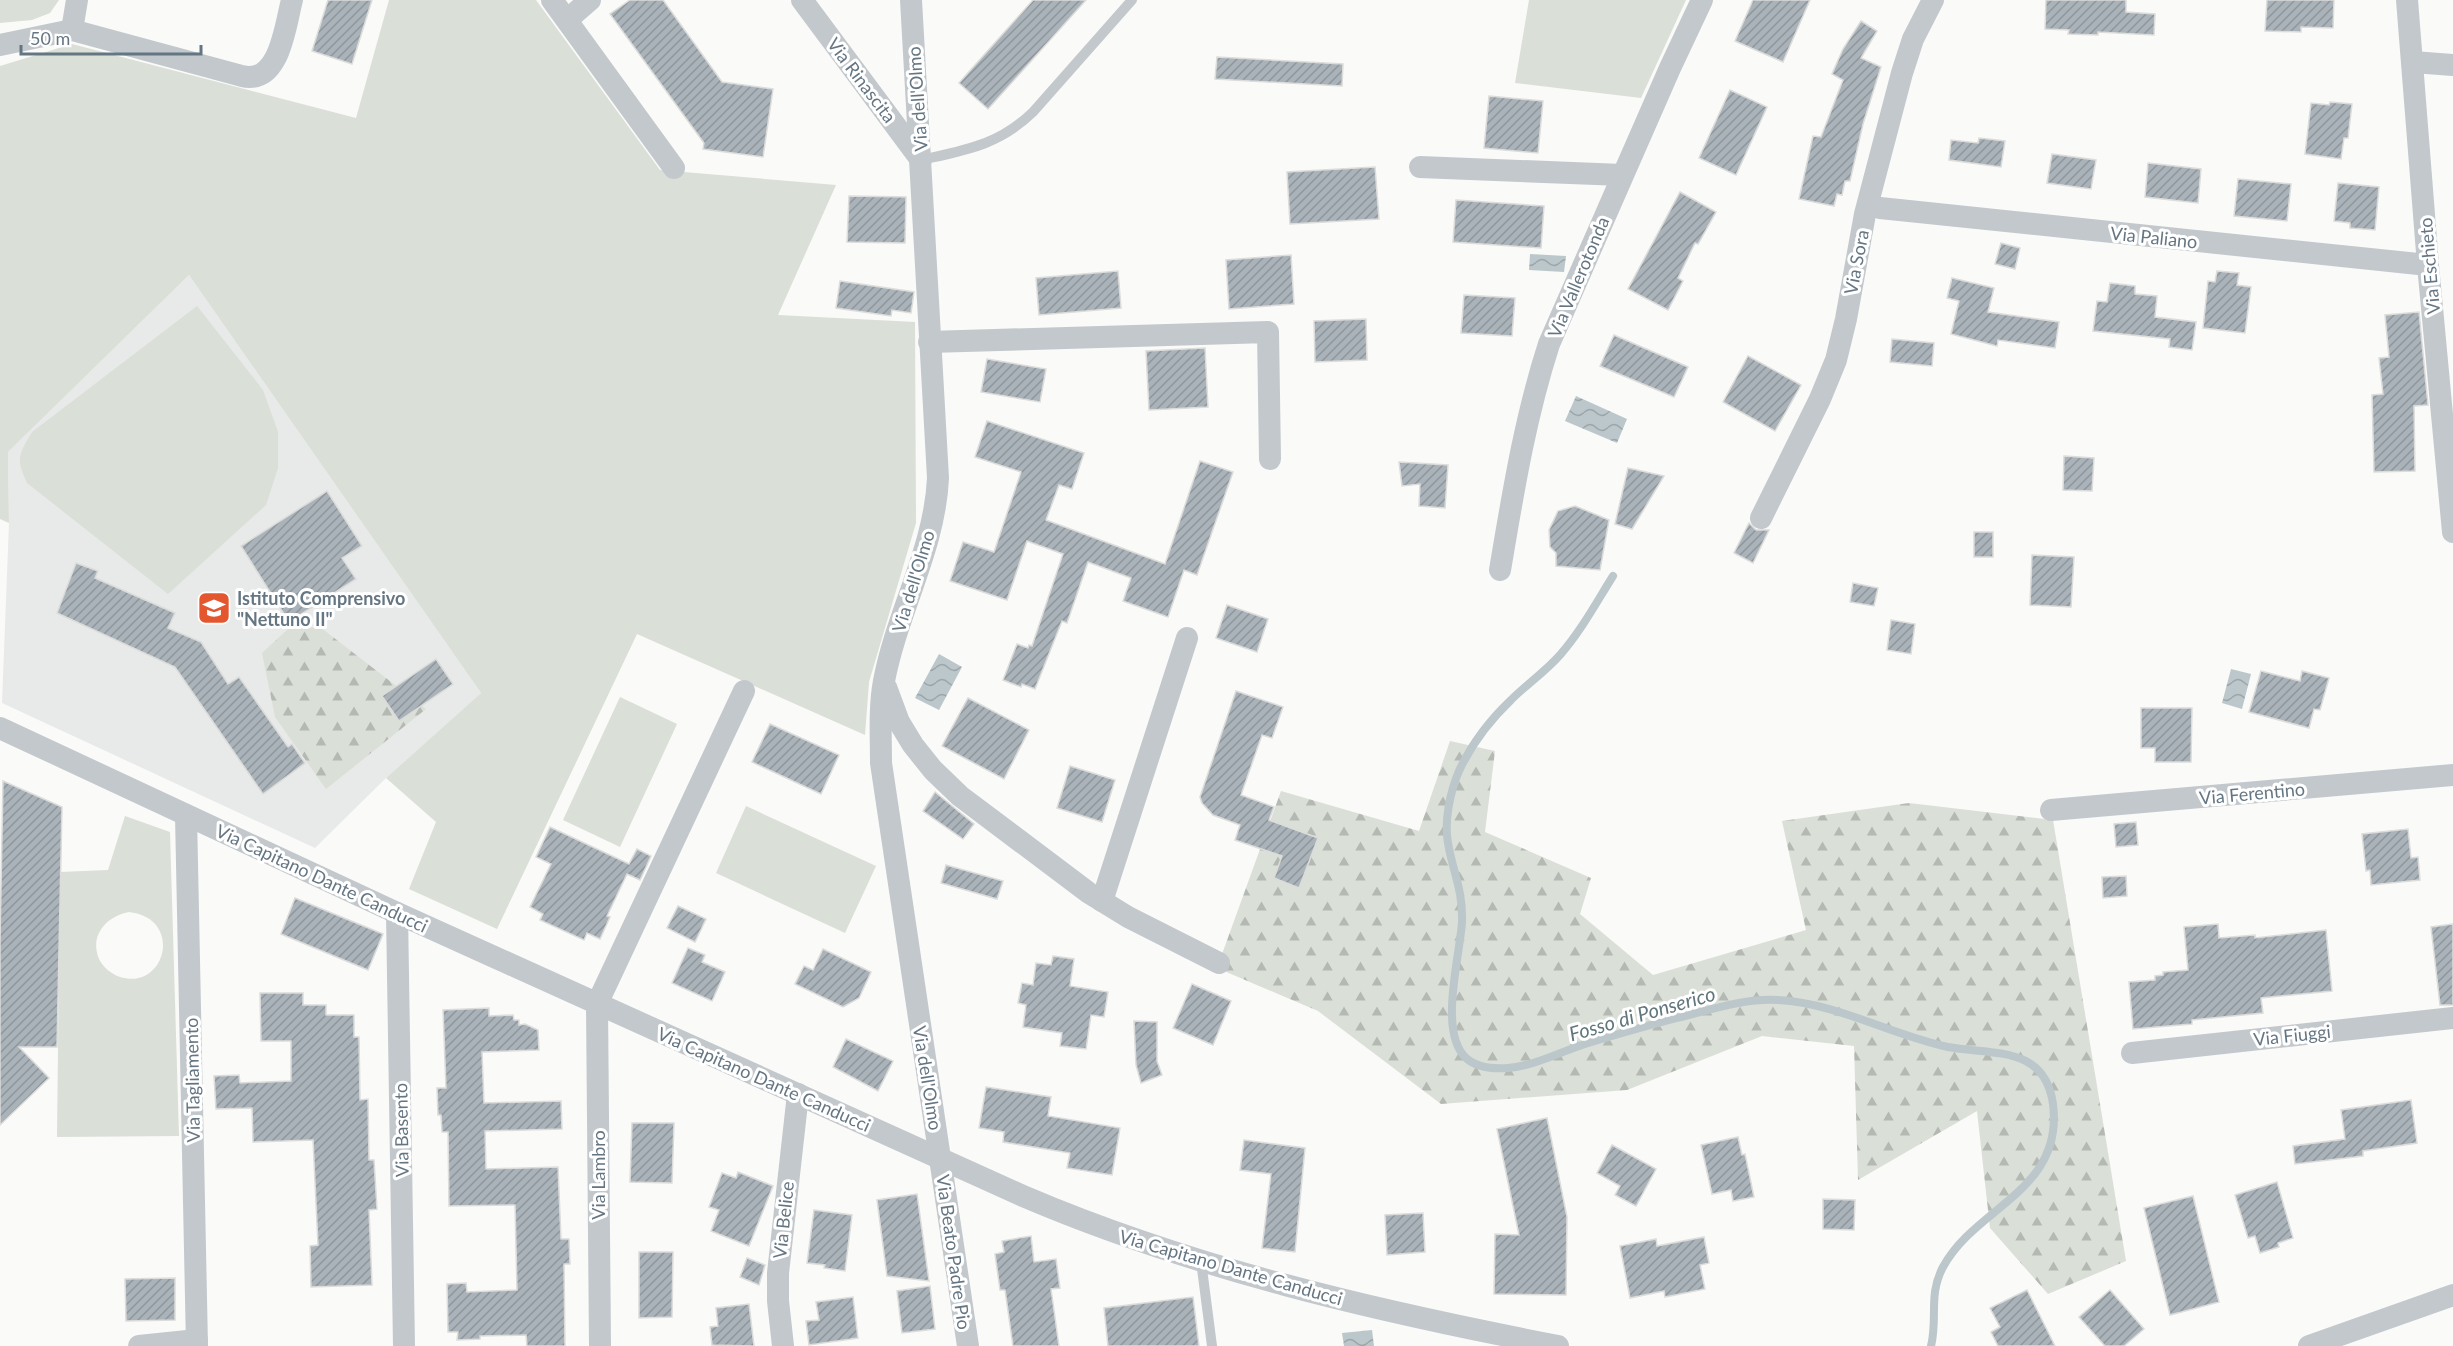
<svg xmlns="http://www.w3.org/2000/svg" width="2453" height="1346" viewBox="0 0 2453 1346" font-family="Lato,sans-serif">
<defs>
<pattern id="forest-firs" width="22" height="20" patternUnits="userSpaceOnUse" patternTransform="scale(1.5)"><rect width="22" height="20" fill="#dadfd7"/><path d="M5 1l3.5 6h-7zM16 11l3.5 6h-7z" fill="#b4b9b4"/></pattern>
<pattern id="water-waves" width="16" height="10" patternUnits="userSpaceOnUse" patternTransform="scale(1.5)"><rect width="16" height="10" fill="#bbc7cb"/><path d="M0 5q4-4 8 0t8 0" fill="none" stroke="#9ca6aa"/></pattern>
<pattern id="building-hatch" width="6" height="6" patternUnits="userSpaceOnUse" patternTransform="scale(1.5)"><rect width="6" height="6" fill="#aab3b9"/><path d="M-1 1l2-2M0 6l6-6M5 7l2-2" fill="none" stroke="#8e969c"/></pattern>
</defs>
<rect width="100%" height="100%" fill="#fafaf8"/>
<path fill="#e8e9e9" d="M189,275L481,693L386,778L315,848L2,703L9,523L8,452Z"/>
<g fill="#dadfd7" fill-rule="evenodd">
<path d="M0,0H59L50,13L32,20L0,23Z"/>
<path d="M389,0H536L660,170L836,185L778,315L915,322L916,523L869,682L865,735L637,634L497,929L409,889L436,822L386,778L481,693L189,275L8,452L9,523L0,519V66L72,44L356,118Z"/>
<path d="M1529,0H1686L1641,98L1515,83Z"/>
<path d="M197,306L263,390L278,432V468L266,505L168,594L27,483C16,458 18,456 32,432Z"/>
<path d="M620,697L677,724L620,847L563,820Z"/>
<path d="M746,806L876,866L845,933L716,873Z"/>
<path d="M125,816L170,832L179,1136L57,1137L60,872L108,870ZM129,912C184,918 166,991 120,977C111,974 103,967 99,959C89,935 107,916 129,912Z"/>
</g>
<g fill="url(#forest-firs)">
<path d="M320,627L426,709L326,789L275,717L262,653L288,629Z"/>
<path d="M1450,741L1495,751L1485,832L1591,878L1580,914L1653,975L1806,930L1782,821L1909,803L2053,820L2126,1261L2048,1294L1990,1228L1977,1111L1858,1180L1854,1046L1762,1036L1627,1090L1441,1104L1318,1011L1217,968L1281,791L1419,831Z"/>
</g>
<g fill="url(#water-waves)">
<path d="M1530,254L1566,256L1564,272L1529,270Z"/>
<path d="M1576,396L1627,419L1617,443L1565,421Z"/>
<path d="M939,654L962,667L939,710L915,698Z"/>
<path d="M2231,669L2251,674L2242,709L2222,703Z"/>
<path d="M1372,1330L1374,1346H1344L1342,1333Z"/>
</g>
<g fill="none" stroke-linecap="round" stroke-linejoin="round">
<path stroke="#bbc7cb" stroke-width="8" d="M1613,576C1596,603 1581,631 1560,655C1545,672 1527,684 1511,700C1490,720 1471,745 1459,771C1450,792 1444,821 1448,843C1453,873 1463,889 1462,922C1460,956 1438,1032 1466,1058C1477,1068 1493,1069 1508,1068C1534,1066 1560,1052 1585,1044C1615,1035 1646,1026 1677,1018C1710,1010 1744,998 1778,1000C1837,1003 1891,1035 1948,1047C1992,1055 2045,1045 2053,1104C2064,1191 1976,1206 1943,1267C1928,1295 1938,1318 1931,1346"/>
</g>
<g fill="url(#building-hatch)" stroke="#dcdcda" stroke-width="1.5">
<path d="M328,0H372L352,64L312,51Z"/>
<path d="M630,0H663L722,82L773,89L763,157L703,149L704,143L610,14Z"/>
<path d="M1033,0H1086L988,109L959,83Z"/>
<path d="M1753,0H1810L1783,62L1735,41Z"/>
<path d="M2046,0H2126V12L2155,14L2154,35L2098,32V35L2068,34L2069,30L2045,29Z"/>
<path d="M2267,0H2334L2333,28L2301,27V32L2265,31Z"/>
<path d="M1861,21L1877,31L1861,58L1881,67L1863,124L1850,181H1845L1842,195L1837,194L1834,206L1799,199L1813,136L1821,137L1843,80L1832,74L1843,49Z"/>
<path d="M1217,57L1343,64L1342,86L1215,79Z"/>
<path d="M1730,90L1767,107L1736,175L1699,158Z"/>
<path d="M1489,96L1543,101L1538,153L1484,148Z"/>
<path d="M2330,102L2352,104L2348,138H2344L2341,159L2305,154L2311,103L2329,105Z"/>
<path d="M1979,138L2005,141L2001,167L1949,160L1951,140L1978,143Z"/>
<path d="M2052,154L2096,160L2091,189L2047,183Z"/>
<path d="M2148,163L2201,169L2198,203L2145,197Z"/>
<path d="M1375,167L1379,219L1290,224L1287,172Z"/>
<path d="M2238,179L2291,184L2287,221L2234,216Z"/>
<path d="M2338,183L2379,187L2375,230L2350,228V223L2334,221Z"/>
<path d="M1680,192L1716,212L1698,244L1695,243L1678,278L1683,281L1668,310L1628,289Z"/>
<path d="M849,196L906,197L905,243L847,242Z"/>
<path d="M1456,200L1544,206L1541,248L1453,242Z"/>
<path d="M2001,243L2020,248L2015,269L1995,264Z"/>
<path d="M1291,255L1294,304L1229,309L1226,260Z"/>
<path d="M1118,271L1121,308L1039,315L1036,278Z"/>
<path d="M2217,271L2239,273L2237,285L2251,287L2245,333L2203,328L2208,281L2215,282Z"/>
<path d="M1952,278L1994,288L1988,312L2059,322L2055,348L1998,340L1997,346L1951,334L1959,301L1947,298Z"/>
<path d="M840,281L914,292L911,313L892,310L891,316L836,308Z"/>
<path d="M2110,283L2135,286V294L2157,296L2155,317L2196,322L2192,350L2169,347L2170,339L2093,331L2097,301L2107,302Z"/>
<path d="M1464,295L1515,298L1512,336L1461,333Z"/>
<path d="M2419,312L2428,405L2414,406L2415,471L2374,472L2372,395L2383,394L2379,358L2389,357L2385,315Z"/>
<path d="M1366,319L1367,360L1315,362L1314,321Z"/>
<path d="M1614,335L1688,367L1674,397L1600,366Z"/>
<path d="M1892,339L1934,343L1932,366L1890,362Z"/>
<path d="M1205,348L1208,407L1149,410L1146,351Z"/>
<path d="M1748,356L1801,385L1775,431L1723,402Z"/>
<path d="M987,359L1046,369L1040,402L981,392Z"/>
<path d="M987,421L1084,453L1072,489L1059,485L1046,520L1165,564L1200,461L1233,472L1197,575L1184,570L1168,617L1123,601L1131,578L1088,562L1067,623L1062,621L1035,689L1022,684L1021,687L1003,680L1017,644L1028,648L1029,645L1032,646L1063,554L1027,541L1007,600L950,581L963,542L994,552L1021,472L975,457Z"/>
<path d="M2064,456L2094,458L2092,491L2063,490Z"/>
<path d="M1399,462L1448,465L1445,508L1419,506L1420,484L1402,486Z"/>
<path d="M1628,468L1664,476L1632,529L1615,524Z"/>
<path d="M327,491L362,546L342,558L356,579L289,622L241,546Z"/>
<path d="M1575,506L1609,520L1600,570L1556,566V553L1550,547L1549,530L1558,511Z"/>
<path d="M1749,523L1756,530H1769L1753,563L1734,553Z"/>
<rect x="1974" y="532" width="19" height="25"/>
<path d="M2032,555L2074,557L2071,607L2030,605Z"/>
<path d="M76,563L98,571L95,578L175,613L168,628L201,642L228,684L239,677L288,747L292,744L305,763L263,794L175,667L57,613Z"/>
<path d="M1853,583L1878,588L1874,606L1850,602Z"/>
<path d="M1227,605L1268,619L1257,652L1216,638Z"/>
<path d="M1891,620L1915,624L1911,654L1887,650Z"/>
<path d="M436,659L453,684L399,721L382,696Z"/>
<path d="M2261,671L2300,681L2302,671L2329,678L2320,710L2314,709L2309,728L2249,712Z"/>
<path d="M1236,691L1283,707L1272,738L1262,735L1241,795L1274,807L1269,820L1318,838L1299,888L1274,878L1282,856L1235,840L1240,825L1213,815L1202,803L1200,797Z"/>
<path d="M968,698L1029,730L1004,779L942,746Z"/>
<path d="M2141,708H2192L2191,762H2155V748H2141Z"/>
<path d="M770,724L839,755L821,794L752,762Z"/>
<path d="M1070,766L1115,780L1102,822L1057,808Z"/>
<path d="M3,781L62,807L57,1047H19L49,1078L0,1125V941Z"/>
<path d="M935,792L974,824L963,839L923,811Z"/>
<path d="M2136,822L2138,845L2116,847L2114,824Z"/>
<path d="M550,827L629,864L637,849L651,856L640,880L627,874L607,916L610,917L600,939L587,933L584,940L540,920L543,914L530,907L551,864L536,857Z"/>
<path d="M2408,829L2411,858L2418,857L2420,880L2371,885L2370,870L2366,871L2362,834Z"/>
<path d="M946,865L1003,881L997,899L941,883Z"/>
<path d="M2126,876L2127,896L2103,898L2102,877Z"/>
<path d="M295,898L383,934L368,970L281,934Z"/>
<path d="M678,906L706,919L695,942L667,928Z"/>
<path d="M2218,924L2219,938L2255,935V938L2326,930L2332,991L2261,998L2263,1013L2192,1020V1024L2133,1029L2129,982L2155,980V976L2163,975V972L2188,970L2184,927Z"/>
<path d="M2453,924V1005H2440L2431,927Z"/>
<path d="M688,948L705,955L702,962L725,972L712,1001L672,983Z"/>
<path d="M823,949L871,972L859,998L843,1007L795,984L804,966L813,970Z"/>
<path d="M1053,956L1074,959L1070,986L1108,992L1104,1017L1091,1015L1086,1049L1060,1046L1062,1033L1023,1027L1026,1005L1018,1003L1022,983L1033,985L1036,963L1051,965Z"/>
<path d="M1192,984L1231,1001L1213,1045L1173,1028Z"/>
<path d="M260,993H303V1005H326V1015H354V1037H359L360,1100L368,1099L369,1160H374L377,1209L369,1210L372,1285L311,1287L310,1246L318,1245L313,1140L253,1142L252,1108L216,1109L214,1076L239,1075L240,1083L291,1081V1041H261Z"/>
<path d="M489,1008V1016L513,1015L514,1020H519V1025L525,1024L538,1030L539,1050L482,1052L484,1103L561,1101L562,1129L485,1131L486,1169L558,1167L561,1239H569L570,1264H564L565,1346H527L526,1335L480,1336V1339L457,1340L458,1332H448L447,1284L466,1283L467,1292L517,1290L515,1205L449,1206L448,1132H442L441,1115H438L437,1088H446L443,1010Z"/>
<path d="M1134,1021L1157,1022V1061L1162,1075L1141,1083L1136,1065Z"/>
<path d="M846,1039L893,1061L878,1091L833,1067Z"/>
<path d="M986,1087L1051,1097L1048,1116L1120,1128L1112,1175L1067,1168L1070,1153L1003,1142L1004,1132L979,1128Z"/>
<path d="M2411,1100L2417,1143L2363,1151V1156L2295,1164L2293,1146L2345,1139L2341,1110Z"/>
<path d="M1547,1118L1567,1217L1566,1295L1494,1294L1495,1234L1519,1235L1497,1129Z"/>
<path d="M632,1123H674L672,1183L630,1182Z"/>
<path d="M1738,1137L1742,1155L1745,1154L1754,1197L1733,1201L1731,1190L1712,1194L1701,1145Z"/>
<path d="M1244,1140L1305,1148L1295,1252L1262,1248L1271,1174L1240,1170Z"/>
<path d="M1612,1145L1656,1169L1636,1206L1615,1195L1620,1186L1597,1173Z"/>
<path d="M738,1172L773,1186L749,1246L711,1231L719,1210L709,1207L722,1173L736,1178Z"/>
<path d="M2277,1182L2293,1238L2278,1243L2279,1247L2260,1253L2255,1236L2248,1238L2235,1195Z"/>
<path d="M917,1194L929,1281L887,1276L877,1200Z"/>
<path d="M2193,1196L2219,1302L2170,1315L2144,1208Z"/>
<path d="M1823,1199L1855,1200L1854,1230L1823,1229Z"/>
<path d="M814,1210L852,1215L845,1271L824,1268L825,1265L807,1263Z"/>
<path d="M1423,1213L1425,1252L1387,1255L1385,1215Z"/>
<path d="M1031,1236L1034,1262L1056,1259L1060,1288L1051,1289L1059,1346H1013L1005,1290H1000L995,1254L1004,1252L1002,1241Z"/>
<path d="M1704,1237L1709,1263L1700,1265L1705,1289L1665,1297L1664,1291L1630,1298L1620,1246L1656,1239L1657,1246Z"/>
<path d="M639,1252H673L672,1317L639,1318Z"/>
<path d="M747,1258L765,1265L759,1285L740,1277Z"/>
<path d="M175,1278V1320L126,1321L125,1279Z"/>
<path d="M930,1286L935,1329L902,1333L897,1291Z"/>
<path d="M2027,1290L2055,1346H1998L1991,1332L2000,1327L1990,1308Z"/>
<path d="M2110,1290L2144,1329L2124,1346H2105L2079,1317Z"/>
<path d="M853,1297L858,1338L809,1345L806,1321L819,1320L816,1302Z"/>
<path d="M1193,1297L1199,1346H1108L1104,1308Z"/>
<path d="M749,1304L754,1346L712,1345L710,1327L718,1326L716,1308Z"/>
</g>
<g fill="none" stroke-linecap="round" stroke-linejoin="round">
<g stroke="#c3c8cc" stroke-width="10">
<path d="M921,160C966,150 999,145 1033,112L1132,0"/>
<path d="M1201,1261L1212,1346"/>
</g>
<g stroke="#c3c8cc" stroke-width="22">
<path d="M552,0L674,168"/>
<path d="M802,0L921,160"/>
<path d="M911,0L938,478C935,548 897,612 884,681C879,708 881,736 881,763L968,1346"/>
<path d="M2407,0L2428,265L2453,532"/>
<path d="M567,20L590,0"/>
<path d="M72,30L77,0"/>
<path d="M0,45L72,30L242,76C280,85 285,26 292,0"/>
<path d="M2413,62L2453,65"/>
<path d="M1420,167L1622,175"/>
<path d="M1880,208L2428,265"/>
<path d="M929,342L1268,332L1270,459"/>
<path d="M1761,518L1820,399L1836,360L1846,319L1865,214L1902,73L1913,39L1933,0"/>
<path d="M1500,570C1513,493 1525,418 1549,344L1670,68L1702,0"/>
<path d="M886,687L899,722L913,745L933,770L960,796L1089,893L1128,917L1219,963"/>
<path d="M0,728L397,913L1023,1196C1194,1269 1376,1311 1558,1346"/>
<path d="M2051,810L2453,775"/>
<path d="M186,815L197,1346"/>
<path d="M1102,901L1187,638"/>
<path d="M397,913L404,1346"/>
<path d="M2132,1053L2453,1018"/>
<path d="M139,1346L197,1340"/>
<path d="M600,1346L597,1004L744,691"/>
<path d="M783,1346L778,1301V1273L798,1094"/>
<path d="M2309,1346L2453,1295"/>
</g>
</g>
<defs>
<g id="school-square" transform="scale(1.725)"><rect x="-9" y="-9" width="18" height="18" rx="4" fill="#e4572e" stroke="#fff"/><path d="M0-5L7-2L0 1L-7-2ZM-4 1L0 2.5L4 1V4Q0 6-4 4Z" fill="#fff"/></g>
</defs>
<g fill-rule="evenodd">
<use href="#school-square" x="214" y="608"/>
</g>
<g text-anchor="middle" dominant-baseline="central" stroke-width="6" stroke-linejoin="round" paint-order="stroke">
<g font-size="18" fill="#657683" stroke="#fff">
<text transform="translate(862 80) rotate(53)">Via Rinascita</text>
<text transform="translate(917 99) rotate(-94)">Via dell'Olmo</text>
<text transform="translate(2154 237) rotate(6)">Via Paliano</text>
<text transform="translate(1856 262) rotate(-79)">Via Sora</text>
<text transform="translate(2429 266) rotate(-95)">Via Eschieto</text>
<text transform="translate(1578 277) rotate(-67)">Via Vallerotonda</text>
<text transform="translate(913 581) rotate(-73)">Via dell'Olmo</text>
<text transform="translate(2252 793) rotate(-5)">Via Ferentino</text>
<text transform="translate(322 878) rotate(25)">Via Capitano Dante Canducci</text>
<text transform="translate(2292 1035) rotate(-6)">Via Fiuggi</text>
<text transform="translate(928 1078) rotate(81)">Via dell'Olmo</text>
<text transform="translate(764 1079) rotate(24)">Via Capitano Dante Canducci</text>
<text transform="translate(192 1080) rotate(-91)">Via Tagliamento</text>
<text transform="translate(401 1130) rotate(-91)">Via Basento</text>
<text transform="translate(598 1175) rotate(-90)">Via Lambro</text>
<text transform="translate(783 1220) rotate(-84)">Via Belice</text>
<text transform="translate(954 1252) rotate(82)">Via Beato Padre Pio</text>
<text transform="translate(1231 1267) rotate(16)">Via Capitano Dante Canducci</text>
</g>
<g font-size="18" font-weight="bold" fill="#657683" stroke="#fff" text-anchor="start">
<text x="237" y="598">Istituto Comprensivo<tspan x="237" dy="21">"Nettuno II"</tspan></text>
</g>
<g font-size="20" font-style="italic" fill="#60757c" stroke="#fff">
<text transform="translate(1642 1013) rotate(-16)">Fosso di Ponserico</text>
</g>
</g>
<path d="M21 45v9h180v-9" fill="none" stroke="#657683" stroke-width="3"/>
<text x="30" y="45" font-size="18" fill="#657683" stroke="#ffffff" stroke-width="4.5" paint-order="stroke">50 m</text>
</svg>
